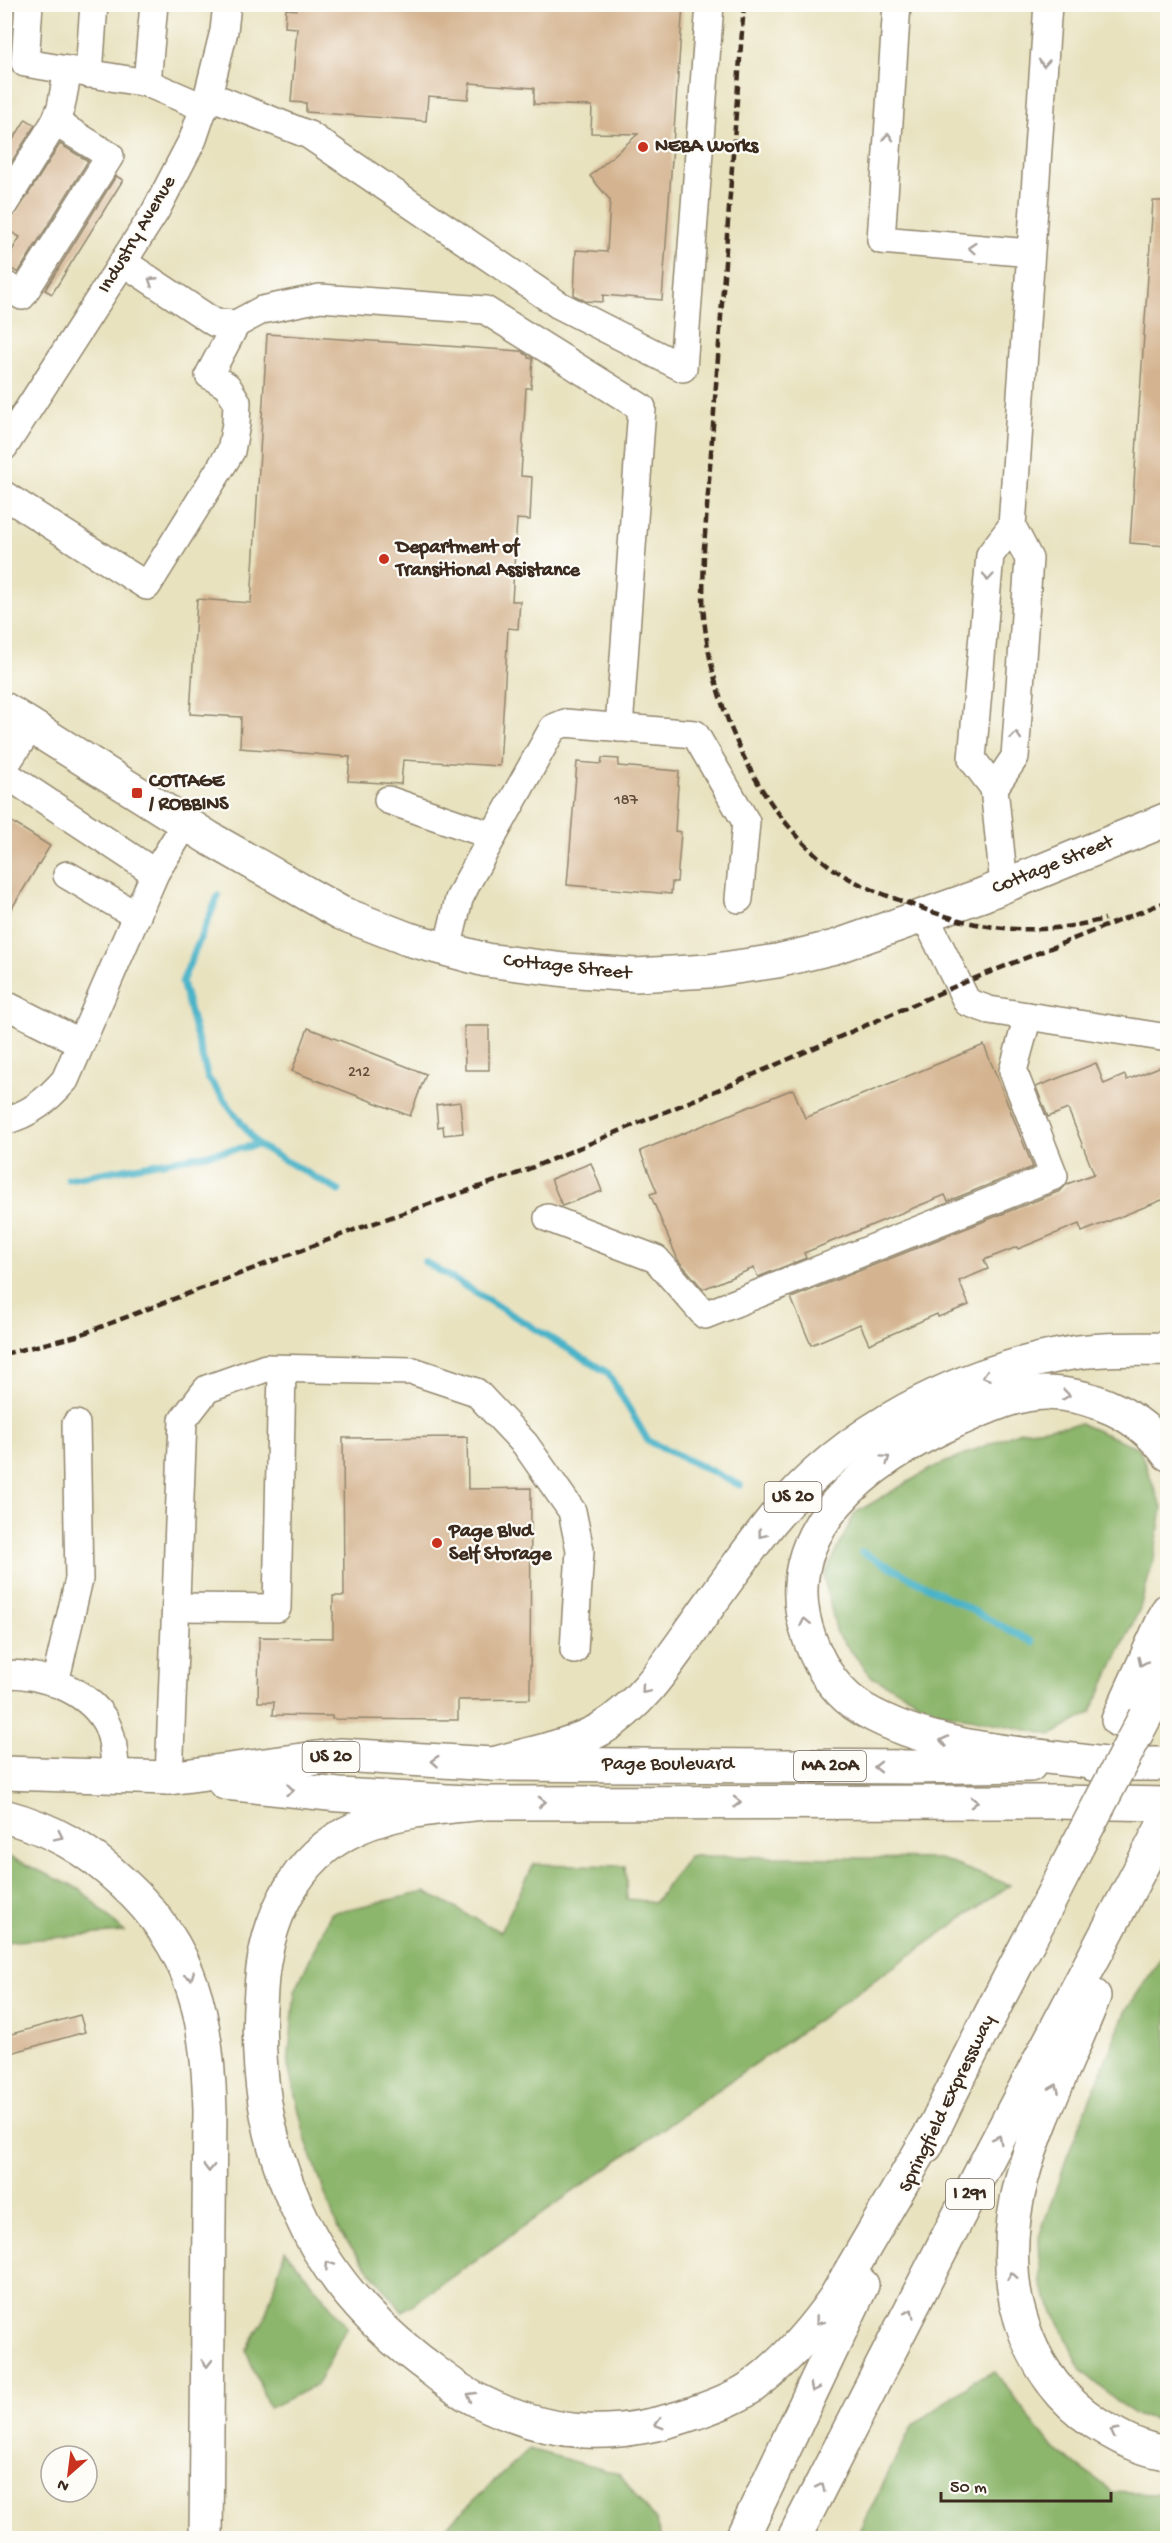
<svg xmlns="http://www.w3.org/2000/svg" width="1172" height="2543" viewBox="0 0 1172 2543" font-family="'Gochi Hand',sans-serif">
<rect width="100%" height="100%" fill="#fdfcf7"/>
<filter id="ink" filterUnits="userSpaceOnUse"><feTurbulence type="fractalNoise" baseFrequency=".0167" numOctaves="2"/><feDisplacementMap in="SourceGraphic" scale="12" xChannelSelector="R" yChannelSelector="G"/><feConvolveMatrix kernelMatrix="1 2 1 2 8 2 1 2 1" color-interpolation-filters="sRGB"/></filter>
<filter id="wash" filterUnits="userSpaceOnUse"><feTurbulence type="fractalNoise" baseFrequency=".008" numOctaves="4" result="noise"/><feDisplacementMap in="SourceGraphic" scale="24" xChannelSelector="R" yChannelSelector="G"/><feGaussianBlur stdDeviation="1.35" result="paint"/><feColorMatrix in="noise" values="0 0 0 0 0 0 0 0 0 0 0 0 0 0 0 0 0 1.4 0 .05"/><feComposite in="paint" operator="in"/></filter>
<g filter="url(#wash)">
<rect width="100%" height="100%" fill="#e8e2bf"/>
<g fill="#8cb66c" stroke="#647045" stroke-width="1.5">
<path d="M1081,1424L1139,1448L1162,1508L1154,1558L1140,1608L1091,1713L1052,1735L940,1712L872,1677L837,1634L824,1577L855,1513L932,1468L1020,1431Z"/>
<path d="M5,1855L81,1890L124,1932L5,1942Z"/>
<path d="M689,1856L940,1859L1010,1885L403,2311L339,2232L307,2144L288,2066L295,1991L331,1913L425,1892L500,1932L534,1864L625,1866L627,1899L655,1902Z"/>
<path d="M1167,1949L1168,2422H1167L1133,2414L1082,2371L1041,2285L1039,2237L1067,2157L1125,2012Z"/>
<path d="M285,2250L347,2326L317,2385L269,2408L246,2350L264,2320Z"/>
<path d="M995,2372L1052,2447L1113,2492L1167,2495V2538H856L912,2426L975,2380Z"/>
<path d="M529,2449L619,2474L655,2520L661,2538H434Z"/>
</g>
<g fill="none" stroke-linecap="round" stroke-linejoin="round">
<g stroke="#4ab3c8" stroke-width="7">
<path d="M218,896L182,982L208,1078L258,1145L339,1191"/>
<path d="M68,1179L258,1145"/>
<path d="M425,1262L608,1373L648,1441L740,1485"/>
<path d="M862,1552L1032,1642"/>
</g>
</g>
<g id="blocks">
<g fill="#d4b490">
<path d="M298,4H683L662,300L603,295V302L585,301L574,295L576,250L607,252L610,200L590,176L638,134L591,133L592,106L534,104V88L470,83L468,99L428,96L426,121L306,112V103L291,102L297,28L285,27L286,9L297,10Z"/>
<path d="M26,119L35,125L7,169L4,167V154Z"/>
<path d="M60,144L88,161L18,273L4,264L20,237L4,228V222L17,212Z"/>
<path d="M116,176L123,180L52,294L45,290Z"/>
<path d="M1153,201H1167V546L1130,543Z"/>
<path d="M267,334L521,351L528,356V358H533L531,388H526L521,476L532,477L530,520L517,519L512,601H520L518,629L508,628L500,766L403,760L401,784L348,781L350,757L240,748L241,717L190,714L197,599L251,603Z"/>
<path d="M602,758L619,759L618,766L679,771L675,831L681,832L677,882H672L671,894L567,885L577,762L601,764Z"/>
<path d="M4,817L50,846L4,921Z"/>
<path d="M464,1026H489V1070H465Z"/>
<path d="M308,1028L426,1074L410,1116L292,1071Z"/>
<path d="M984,1045L1033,1167L948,1201L945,1195L804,1253L806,1258L758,1277L754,1268L703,1289L678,1260L650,1194L657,1192L640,1151L793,1089L805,1118Z"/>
<path d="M1096,1063L1104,1084L1125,1075L1127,1080L1164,1065L1167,1075V1198L1082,1232L1079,1224L1018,1249L1017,1247L984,1260L988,1269L959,1281L969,1305L938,1317L937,1314L869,1344L860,1324L811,1345L791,1298L1060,1191L1067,1184L1094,1174L1068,1109L1048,1117L1036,1087Z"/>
<path d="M460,1102L463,1133L444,1135L443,1126L438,1127L436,1105Z"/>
<path d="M591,1163L602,1191L562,1206L551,1179Z"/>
<path d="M467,1437L468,1489L531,1488L530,1699L458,1700V1720L332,1719V1716L273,1715L274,1702H258L259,1637L333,1638V1596H344L343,1438Z"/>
<path d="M80,2015L85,2032L4,2055V2036Z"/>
</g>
</g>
</g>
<g filter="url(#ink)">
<use href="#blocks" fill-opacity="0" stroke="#92866e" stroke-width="1.5"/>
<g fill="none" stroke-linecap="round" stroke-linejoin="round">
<g stroke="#92866e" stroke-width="30">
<g id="minor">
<path d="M29,4L25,63L147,83L205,108"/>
<path d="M897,4L881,240L1030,253"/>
<path d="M89,74L94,4"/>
<path d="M147,83L154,4"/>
<path d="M208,95L309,135L559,305L683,368L710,4"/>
<path d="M4,204L55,122L61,107L68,70"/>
<path d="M123,262L215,323L236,324L262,310L320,298L485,310L642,408L619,728"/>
<path d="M4,284L22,296L110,156L55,122"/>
<path d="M4,447L155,212L193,139L208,95L224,31L227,4"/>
<path d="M4,495L147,586L231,451L236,424L237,402L227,386L209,375L236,324"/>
<path d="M4,767L31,726"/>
<path d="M4,773L155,873"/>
<path d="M994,788L1015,757L1029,559L1012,526L1048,4"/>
<path d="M388,800L493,836"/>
<path d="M67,875L137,916"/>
<path d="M1004,885L994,788L972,759L990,555L1012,526"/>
<path d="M925,916L967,1002L989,1010L1168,1038"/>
<path d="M447,949L459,899L468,881L553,728L565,723L695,734L746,822L739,899"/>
<path d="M4,1004L81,1043"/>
<path d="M4,1121C31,1114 47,1100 65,1080L155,873L186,823"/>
<path d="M548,1218L656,1259L705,1315L1054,1176L1013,1071L1028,1016"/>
<path d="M177,1607L277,1608L282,1369"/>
<path d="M4,1674C40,1673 86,1689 105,1721C114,1737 114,1758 116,1776"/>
<path d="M55,1683L79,1579L76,1424"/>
<path d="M169,1778L183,1420L207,1389L266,1368L413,1371L476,1392L525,1444L572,1511L580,1550L574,1650"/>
</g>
</g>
<g stroke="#92866e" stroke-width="36">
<g id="major">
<path d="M4,709L209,838L341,913L408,939L486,960L565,970L635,975L709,971L777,961L835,947L982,895L1168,819"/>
<path d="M1093,1764H1168"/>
<path d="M169,1778L340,1755L493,1764L913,1767L1030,1765"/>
<path d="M225,1783L339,1795L484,1803L1056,1802L1168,1804"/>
</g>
</g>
<g stroke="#92866e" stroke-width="36">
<g id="highway">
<path d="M1145,1717L1168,1675"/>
<path d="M1118,1720L1168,1610"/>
<path d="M493,1764C527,1754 571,1746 601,1729C641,1705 668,1663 695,1625C720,1590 745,1554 773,1519C846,1429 959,1372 1072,1353C1104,1348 1136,1350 1168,1349"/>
<path d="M1105,1764C1025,1753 935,1751 864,1710C837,1694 821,1670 810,1640C769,1530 873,1457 960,1419C987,1407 1017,1393 1046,1393C1093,1394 1140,1415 1168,1454"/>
<path d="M4,1773L169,1778"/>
<path d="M484,1803C442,1807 396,1810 357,1828C293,1857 265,1923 261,1989C255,2069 265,2139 299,2212C325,2271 367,2320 418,2359C438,2374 456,2390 479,2401C553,2438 616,2440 694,2413C713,2406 734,2399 750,2388C783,2364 812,2331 835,2298L935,2126"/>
<path d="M4,1816C52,1829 87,1849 123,1883C194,1948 208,2018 210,2111L206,2538"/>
<path d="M1094,1996C1056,2096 994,2190 1016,2301C1024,2336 1037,2366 1062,2394C1085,2420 1132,2449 1168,2453"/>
<path d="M926,2146C973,2043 1028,1945 1078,1845"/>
<path d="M742,2538L862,2285"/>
<path d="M794,2538L980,2174L1168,1816"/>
</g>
</g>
<use href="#minor" stroke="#fff" stroke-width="27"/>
<use href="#major" stroke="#fff" stroke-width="33"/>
<use href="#highway" stroke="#fff" stroke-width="33"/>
<g stroke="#3b2a1e" stroke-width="4.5" stroke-dasharray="9 4.5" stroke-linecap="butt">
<path d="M744,4L704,548C704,571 702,594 704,617C712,707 756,807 827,864C851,883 884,895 913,905C982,931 1033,937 1105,919"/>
<path d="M4,1354L77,1336L354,1230L519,1173L732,1084L958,985L1168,901"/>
</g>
<g stroke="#92866e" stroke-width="36" stroke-linecap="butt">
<path id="highway-bridge" d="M1078,1845L1145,1717"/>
</g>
<use href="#highway-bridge" stroke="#fff" stroke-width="33"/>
</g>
<defs><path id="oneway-chevron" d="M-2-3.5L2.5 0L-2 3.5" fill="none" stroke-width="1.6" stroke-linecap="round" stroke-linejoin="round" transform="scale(1.5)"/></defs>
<g stroke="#a79f9a">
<use href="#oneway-chevron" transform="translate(1044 63) rotate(94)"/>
<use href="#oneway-chevron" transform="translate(888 137) rotate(-86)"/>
<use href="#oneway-chevron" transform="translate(972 248) rotate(-175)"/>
<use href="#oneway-chevron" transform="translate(152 281) rotate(-147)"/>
<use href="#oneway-chevron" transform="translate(988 577) rotate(95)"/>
<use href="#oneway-chevron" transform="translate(1016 736) rotate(-86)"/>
<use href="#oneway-chevron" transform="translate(986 1376) rotate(162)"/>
<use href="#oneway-chevron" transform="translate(1066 1395) rotate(8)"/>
<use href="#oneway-chevron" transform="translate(886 1459) rotate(-35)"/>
<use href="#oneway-chevron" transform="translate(762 1534) rotate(128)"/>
<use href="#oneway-chevron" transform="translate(805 1622) rotate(-102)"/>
<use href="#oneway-chevron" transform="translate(1142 1662) rotate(115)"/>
<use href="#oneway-chevron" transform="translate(645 1690) rotate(131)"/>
<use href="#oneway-chevron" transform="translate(944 1741) rotate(-167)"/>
<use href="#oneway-chevron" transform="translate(435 1761) rotate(-176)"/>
<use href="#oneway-chevron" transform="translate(878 1767) rotate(-180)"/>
<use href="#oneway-chevron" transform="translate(290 1790) rotate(6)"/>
<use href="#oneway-chevron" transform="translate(542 1802) rotate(-1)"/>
<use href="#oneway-chevron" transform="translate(737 1802)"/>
<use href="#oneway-chevron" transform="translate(974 1802)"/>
<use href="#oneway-chevron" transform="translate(59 1836) rotate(26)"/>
<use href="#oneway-chevron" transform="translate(190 1976) rotate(69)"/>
<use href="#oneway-chevron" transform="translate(1055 2088) rotate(-67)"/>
<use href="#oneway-chevron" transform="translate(998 2139) rotate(-63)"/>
<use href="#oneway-chevron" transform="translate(209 2168) rotate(91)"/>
<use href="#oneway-chevron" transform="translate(329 2265) rotate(-124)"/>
<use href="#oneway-chevron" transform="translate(1012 2276) rotate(-99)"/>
<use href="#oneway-chevron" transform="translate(910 2313) rotate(-63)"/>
<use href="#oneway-chevron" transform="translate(819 2321) rotate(128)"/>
<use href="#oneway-chevron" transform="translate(207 2363) rotate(90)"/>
<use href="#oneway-chevron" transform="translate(814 2388) rotate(116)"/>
<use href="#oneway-chevron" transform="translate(471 2396) rotate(-150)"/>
<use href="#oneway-chevron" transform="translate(659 2424) rotate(164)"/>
<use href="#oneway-chevron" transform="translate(1114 2432) rotate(-153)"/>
<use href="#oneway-chevron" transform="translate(821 2487) rotate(-63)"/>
</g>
</g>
<g fill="#c8321e" stroke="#fdfcf7" stroke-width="2">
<circle cx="643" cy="147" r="6"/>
<circle cx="384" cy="559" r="6"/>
<rect x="131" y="787" width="12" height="12" rx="3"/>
<circle cx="437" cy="1543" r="6"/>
</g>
<g text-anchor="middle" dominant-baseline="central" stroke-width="4.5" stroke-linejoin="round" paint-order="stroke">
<g font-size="16" fill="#614c3a">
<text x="626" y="801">187</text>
<text x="359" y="1073">212</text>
</g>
<g fill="#fdfcf7" stroke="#75695f" stroke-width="1.5">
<rect x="764.5" y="1482" width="57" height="30" rx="4.5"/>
<rect x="302.5" y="1742" width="57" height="30" rx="4.5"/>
<rect x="794" y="1751" width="72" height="30" rx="4.5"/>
<rect x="946" y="2179" width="48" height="30" rx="4.5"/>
</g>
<g font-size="18" font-weight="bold" fill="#3b2a1e">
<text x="793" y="1497">US 20</text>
<text x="331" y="1757">US 20</text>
<text x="830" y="1766">MA 20A</text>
<text x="970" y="2194">I 291</text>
</g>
<g font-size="20" font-weight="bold" fill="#3b2a1e" stroke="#fdfcf7" text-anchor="start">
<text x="655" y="147">NEBA Works</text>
<text x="396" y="548">Department of<tspan x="396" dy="23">Transitional Assistance</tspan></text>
<text x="149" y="782">COTTAGE<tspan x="149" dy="23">/ ROBBINS</tspan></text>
<text x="449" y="1532">Page Blvd<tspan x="449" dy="23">Self Storage</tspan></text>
</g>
<g font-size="20" fill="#3b2a1e" stroke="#fdfcf7">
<text transform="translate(138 235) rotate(-59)">Industry Avenue</text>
<text transform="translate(1053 866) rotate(-22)">Cottage Street</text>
<text transform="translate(567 968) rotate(6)">Cottage Street</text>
<text x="668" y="1765">Page Boulevard</text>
<text transform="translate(948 2104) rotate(-64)">Springfield Expressway</text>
</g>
</g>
<rect width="1172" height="2543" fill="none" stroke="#fdfcf7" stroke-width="24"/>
<g transform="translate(69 2474) rotate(208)"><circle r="28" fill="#fdfcf7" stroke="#afa8a0" stroke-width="1.5"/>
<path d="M0-4.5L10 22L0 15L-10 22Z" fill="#c8321e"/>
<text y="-9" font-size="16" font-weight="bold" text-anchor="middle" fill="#3b2a1e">N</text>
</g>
<path d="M941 2492v9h170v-9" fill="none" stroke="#3b2a1e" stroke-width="3"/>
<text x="950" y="2492" font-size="18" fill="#3b2a1e" stroke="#fdfcf7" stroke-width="4.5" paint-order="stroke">50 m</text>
</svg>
